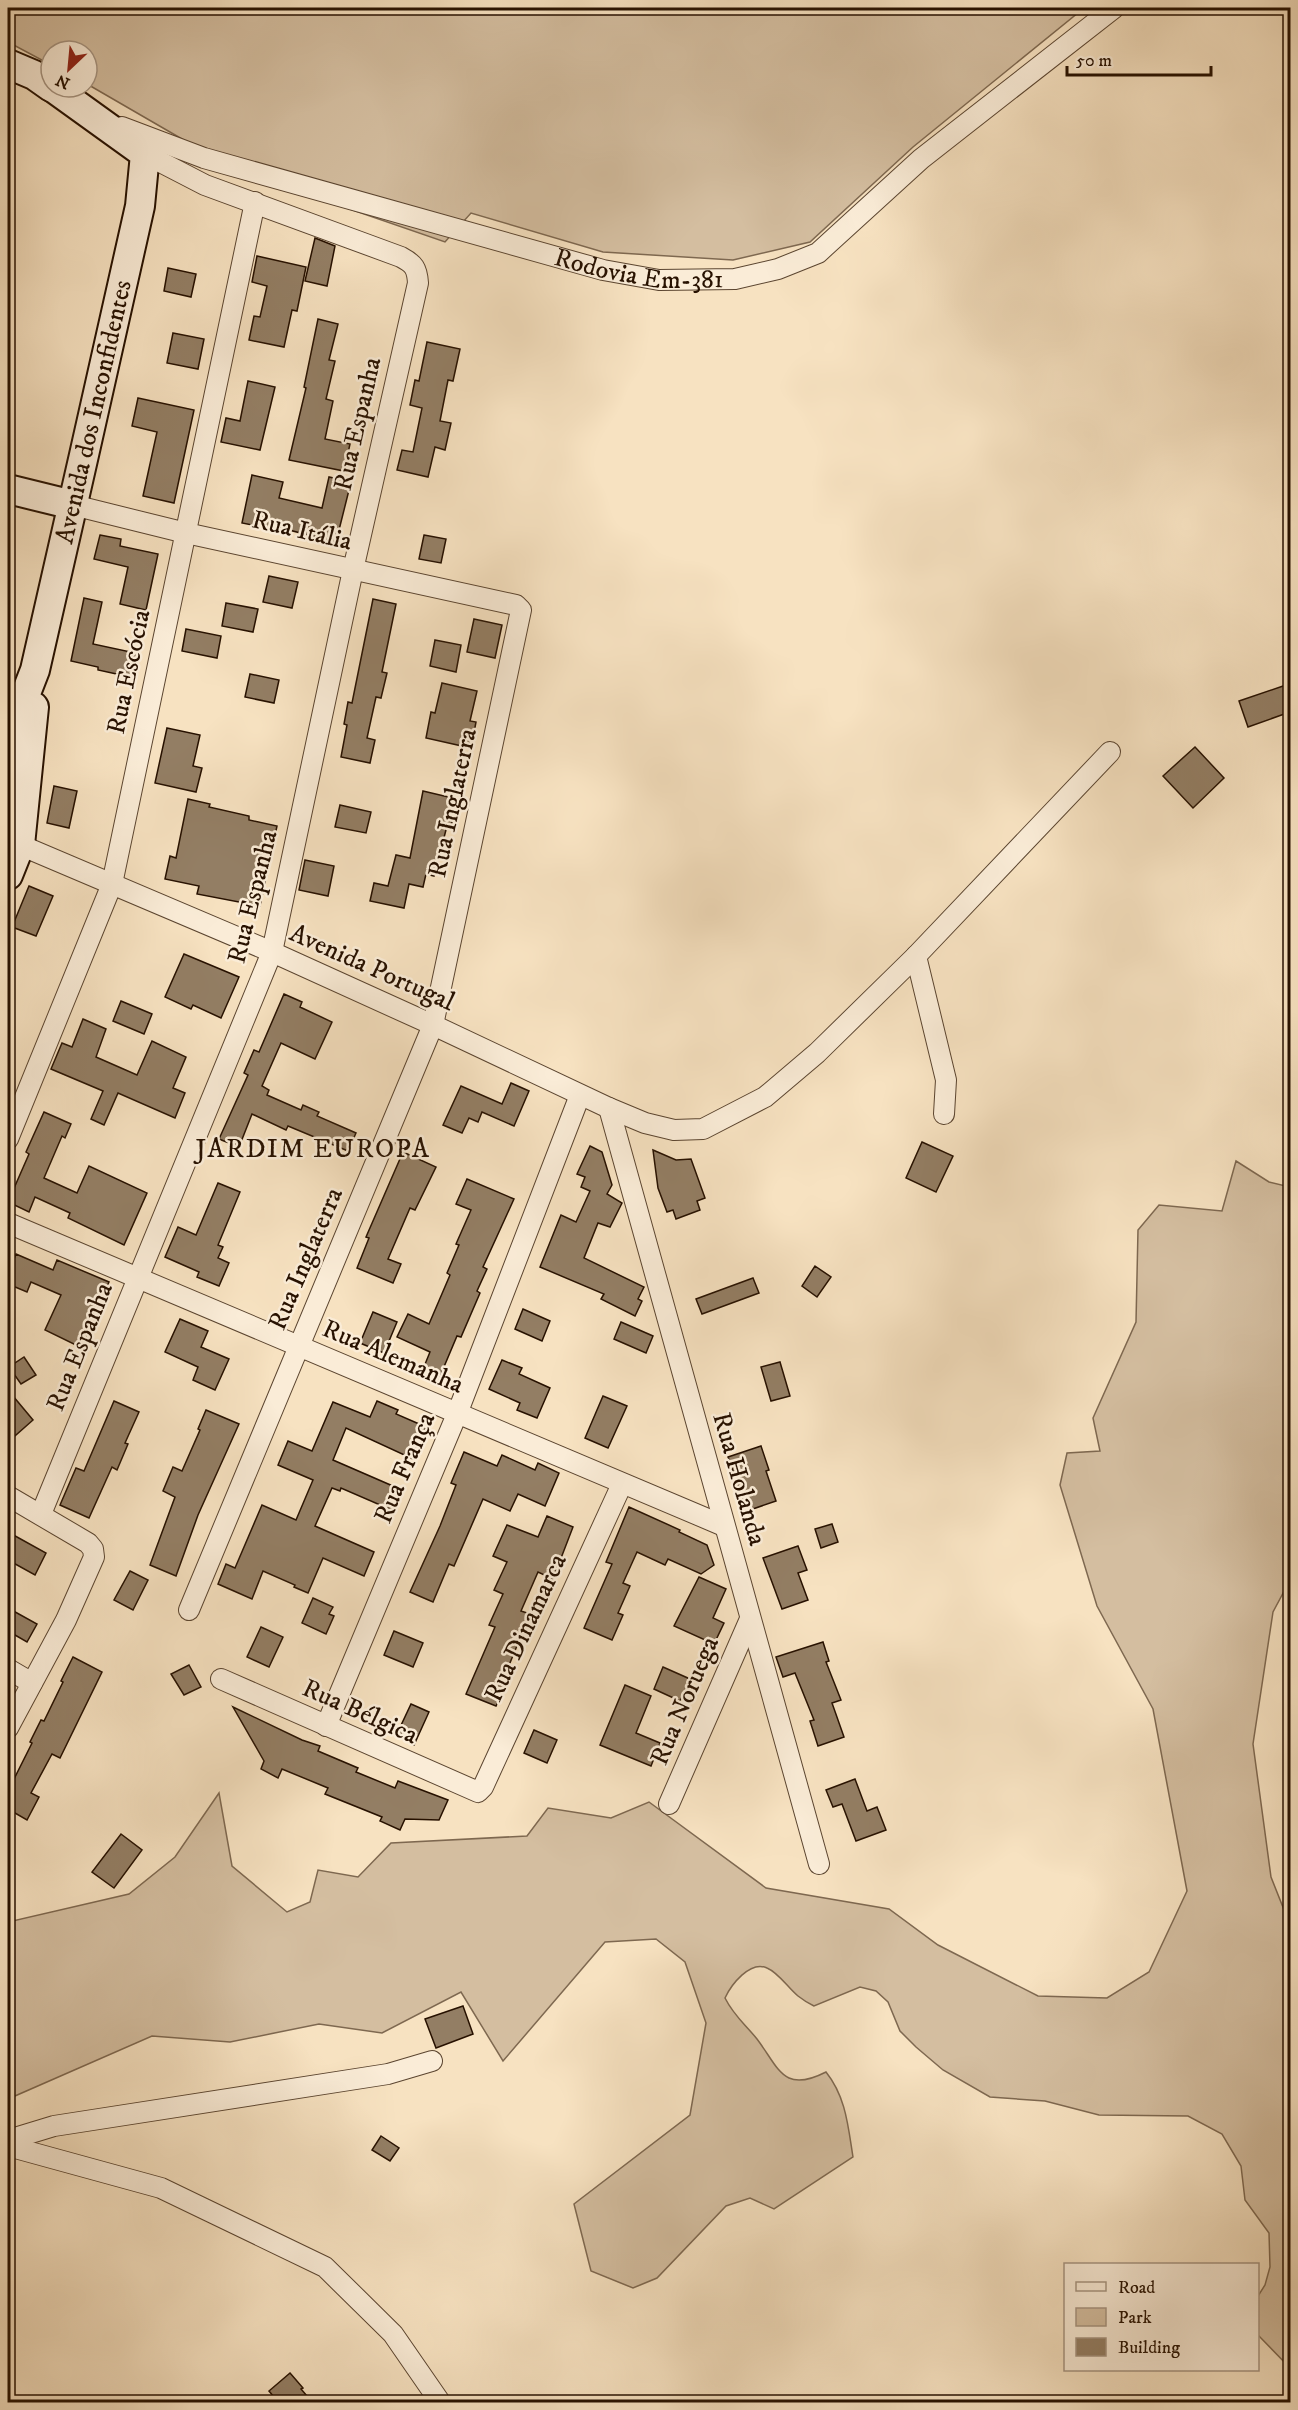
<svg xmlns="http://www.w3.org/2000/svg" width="1298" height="2410" viewBox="0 0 1298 2410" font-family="'IM FELL DW Pica',serif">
<rect width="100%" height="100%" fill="#f7e2c1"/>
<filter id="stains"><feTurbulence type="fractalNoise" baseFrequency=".00333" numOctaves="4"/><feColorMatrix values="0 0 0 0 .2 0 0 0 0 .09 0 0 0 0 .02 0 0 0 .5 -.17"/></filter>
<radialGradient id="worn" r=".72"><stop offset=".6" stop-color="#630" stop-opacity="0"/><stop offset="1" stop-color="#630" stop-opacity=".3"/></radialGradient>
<g fill="#d4bea0" stroke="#7e6850" stroke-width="1.5">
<path d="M8,8H1084L913,147L810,242L733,260L603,252L471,213L445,242L312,196L201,150L87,84V51H51V65L8,42Z"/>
<path d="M1236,1161L1269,1182L1290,1187V1580L1273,1612L1253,1744L1271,1877L1290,1925V2368L1258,2335V2296L1265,2285L1270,2267L1269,2233L1245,2200L1241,2166L1222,2134L1188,2116L1099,2115L1045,2101L990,2097L943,2070L916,2047L900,2031L888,2002L876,1991L860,1987L814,2006C808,2003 803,2000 798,1996C788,1988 779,1973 767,1968C750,1960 731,1985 725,1998C734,2016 745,2024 757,2039C779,2068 783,2094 826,2072C846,2097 848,2126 853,2157L774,2209L750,2198L726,2206L657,2278L633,2288L591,2271L574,2204L690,2115L706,2023L685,1962L656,1939L605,1942L503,2061L461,1992L382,2033L319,2024L230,2042L152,2036L8,2099V1922L129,1894L175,1857L219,1793L232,1866L287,1912L310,1902L318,1870L358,1877L391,1843L527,1836L548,1808L611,1818L649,1802L766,1888L889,1909L938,1945L1038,1996L1107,1998L1149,1972L1187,1891L1153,1709L1097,1606L1060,1485L1067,1453L1100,1451L1093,1418L1136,1322L1138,1230L1159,1205L1222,1211Z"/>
</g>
<g fill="#937e64" stroke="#271100" stroke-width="1.5">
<path d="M315,238L335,246L327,286L305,281Z"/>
<path d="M257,256L306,267L297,311L292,310L284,347L249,340L254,316L260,317L267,286L252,282Z"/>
<path d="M168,268L196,274L191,297L164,291Z"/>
<path d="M318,319L338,324L329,360L335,361L326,399L333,401L325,439L350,444L344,471L289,460L306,388L304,387Z"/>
<path d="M173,333L204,339L198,369L167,363Z"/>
<path d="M427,342L460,349L453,381L448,380L440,421L451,423L445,450L435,447L428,477L397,470L402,450L413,452L422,408L410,405L415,380L419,381Z"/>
<path d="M248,381L275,387L260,450L221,442L226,418L240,421Z"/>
<path d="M138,398L194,410L174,503L143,496L157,432L132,426Z"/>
<path d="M252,475L283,482L279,498L322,508L329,477L351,482L336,542L273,526L272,529L242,523Z"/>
<path d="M100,535L121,539L120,546L158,554L146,610L120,604L128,567L94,559Z"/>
<path d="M424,535L446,539L441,563L419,559Z"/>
<path d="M269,576L298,582L292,608L263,602Z"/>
<path d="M84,598L102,602L93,644L140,654L135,678L98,670V667L71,661Z"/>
<path d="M373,599L396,604L382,672L387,673L381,698L376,697L367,738L375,740L370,763L341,757L347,725L344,724L348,702L352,703Z"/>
<path d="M226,603L258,609L253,632L222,626Z"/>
<path d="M474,619L502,625L495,658L467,652Z"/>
<path d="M186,629L221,636L217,658L182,651Z"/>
<path d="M435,640L461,645L456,672L430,666Z"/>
<path d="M250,674L279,680L274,703L245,697Z"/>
<path d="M442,683L477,691L470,721L476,722L471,748L426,738L431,712L435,713Z"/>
<path d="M1286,685L1290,699V712L1248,727L1239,701Z"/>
<path d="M167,728L200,735L193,766L202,768L196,792L155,783Z"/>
<path d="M1195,747L1224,778L1193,808L1163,776Z"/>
<path d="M54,786L77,791L69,828L47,823Z"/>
<path d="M423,791L457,799L451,827L447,826L434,876L426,874L423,887L409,884L404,908L370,901L374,883L388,886L396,855L410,858Z"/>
<path d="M188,799L210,804L209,807L249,816V820L277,826L260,906L197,894L199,886L165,879L170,856L176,858Z"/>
<path d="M340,805L371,812L366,833L335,827Z"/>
<path d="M305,860L334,866L328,896L299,890Z"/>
<path d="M29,886L53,896L36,936L12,927Z"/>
<path d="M184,954L239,977L221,1018L193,1005L191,1009L165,997Z"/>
<path d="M284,994L302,1002L300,1007L332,1022L315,1059L281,1043L262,1086L269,1090L267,1095L301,1110L303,1105L319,1112L317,1116L356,1133L348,1151L288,1126L286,1130L252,1114L239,1147L219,1139L248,1075L244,1073L254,1050L259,1052Z"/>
<path d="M121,1001L152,1014L144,1034L113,1021Z"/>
<path d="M83,1019L106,1029L96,1057L137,1075L152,1041L186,1057L173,1088L185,1093L175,1118L118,1093L104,1125L91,1119L103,1091L51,1069L62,1043L72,1047Z"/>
<path d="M511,1083L529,1091L514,1126L482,1112L478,1122L469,1118L462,1133L443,1125L461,1086L502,1104Z"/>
<path d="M44,1112L71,1124L65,1138L62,1136L44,1178L77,1193L89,1166L147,1193L124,1245L68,1218L70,1213L35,1197L29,1212L8,1202L29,1154L26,1152Z"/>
<path d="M922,1142L953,1156L936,1192L906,1178Z"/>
<path d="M590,1146L602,1152L612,1185L607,1194L622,1203L610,1227L598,1223L584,1258L644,1287L638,1299L642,1301L635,1316L601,1299L604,1294L540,1267L561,1215L576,1222L590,1191L581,1187L585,1177L577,1174Z"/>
<path d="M653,1150L676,1160L691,1159L705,1198L697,1201L700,1210L676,1219L673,1210L667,1212L658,1188Z"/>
<path d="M403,1152L436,1167L415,1210L410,1208L388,1259L401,1264L393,1283L357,1268L369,1238L366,1237Z"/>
<path d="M467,1179L514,1199L483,1267L487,1269L477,1291L480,1293L461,1337L457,1336L438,1381L421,1374L430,1352L397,1337L408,1314L429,1324L450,1275L447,1273L459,1245L456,1244L471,1210L456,1204Z"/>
<path d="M218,1183L240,1192L218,1245L223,1247L218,1258L229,1263L219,1286L197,1277L199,1272L165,1257L178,1227L196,1235Z"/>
<path d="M16,1254L53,1270L57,1260L109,1282L93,1318L96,1319L82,1348L45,1330L61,1295L31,1282L27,1292L8,1284V1274Z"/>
<path d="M815,1266L831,1277L817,1297L802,1286Z"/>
<path d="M753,1278L759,1293L702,1314L696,1299Z"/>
<path d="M523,1309L550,1321L542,1341L515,1329Z"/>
<path d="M373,1312L397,1322L384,1353L360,1343Z"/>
<path d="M180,1319L208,1331L201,1347L229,1359L215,1390L193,1380L198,1367L165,1352Z"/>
<path d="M621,1322L653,1336L646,1353L614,1339Z"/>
<path d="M24,1357L36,1375L21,1384L9,1367Z"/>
<path d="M502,1360L522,1368L519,1374L550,1388L537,1418L517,1410L520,1403L489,1389Z"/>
<path d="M780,1362L790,1396L771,1401L761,1367Z"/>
<path d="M8,1390L33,1420L8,1442Z"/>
<path d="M603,1396L627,1406L608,1448L585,1438Z"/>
<path d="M114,1401L139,1412L125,1443L128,1444L117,1470L112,1467L89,1518L60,1505L76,1468L84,1471Z"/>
<path d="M377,1401L398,1410L396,1414L426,1427L413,1459L346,1428L333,1460L402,1490L394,1511L341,1488L340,1491L332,1488L315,1526L374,1552L364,1576L323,1558L308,1593L294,1587L295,1585L263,1571L252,1599L218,1584L226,1564L235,1568L262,1505L296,1520L313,1480L278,1465L288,1441L312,1451L333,1402L370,1417Z"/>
<path d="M206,1410L239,1424L198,1515L176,1576L150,1565L175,1497L163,1491L173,1467L182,1471L200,1430L198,1429Z"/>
<path d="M761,1446L769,1470L766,1471L776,1501L747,1511L728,1457Z"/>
<path d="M464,1452L497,1466L502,1455L535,1470L538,1463L559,1473L545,1506L518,1494L510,1511L483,1499L454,1566L449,1564L433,1602L410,1592L440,1526L456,1485L451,1483Z"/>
<path d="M629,1507L680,1530L679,1532L707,1545L714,1565L701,1574L668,1559L665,1565L637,1552L623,1583L630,1586L618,1613L623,1615L612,1640L584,1628L612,1564L606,1562Z"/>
<path d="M547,1516L573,1527L553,1579L538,1572L521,1611L530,1614L503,1680L507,1682L496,1706L466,1694L495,1627L489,1625L503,1594L494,1590L507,1562L493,1556L507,1525L538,1537Z"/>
<path d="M832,1524L838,1542L821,1548L815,1529Z"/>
<path d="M8,1532L46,1553L35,1575L8,1560Z"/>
<path d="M798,1546L807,1570L798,1573L808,1600L782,1609L763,1558Z"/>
<path d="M130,1571L148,1580L133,1610L114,1600Z"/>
<path d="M699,1577L726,1589L713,1618L724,1623L714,1644L674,1626Z"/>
<path d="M313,1598L333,1607L329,1614L334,1616L326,1634L302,1623Z"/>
<path d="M8,1608L37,1624L27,1642L8,1631Z"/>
<path d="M261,1627L283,1637L269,1667L247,1657Z"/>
<path d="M394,1631L423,1643L413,1667L384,1655Z"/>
<path d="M823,1642L829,1661L826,1662L841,1700L832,1703L844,1737L818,1746L810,1721L814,1720L795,1673L783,1677L776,1657Z"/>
<path d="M73,1657L102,1672L60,1758L52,1754L31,1793L39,1797L27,1820L8,1809V1791L32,1743L30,1742L41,1720L44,1721L63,1682L61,1681Z"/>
<path d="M189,1665L201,1687L184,1695L171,1674Z"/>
<path d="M663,1667L690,1679L680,1701L654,1689Z"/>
<path d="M625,1685L651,1696L636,1733L660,1743L651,1766L600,1745Z"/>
<path d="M411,1704L429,1712L414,1745L396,1736Z"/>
<path d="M233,1707L302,1740L320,1746L318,1751L358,1768L356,1772L395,1788L398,1781L448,1800L439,1820L405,1819L400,1830L380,1821L382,1817L325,1794L328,1788L282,1769L278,1778L261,1769L264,1761Z"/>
<path d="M534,1730L557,1740L547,1763L524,1753Z"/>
<path d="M855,1779L867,1811L877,1807L886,1830L856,1841L842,1804L833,1807L826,1790Z"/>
<path d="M121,1834L142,1850L114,1888L92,1872Z"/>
<path d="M463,2006L473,2034L436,2048L425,2019Z"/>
<path d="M381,2136L399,2148L390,2161L372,2150Z"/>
<path d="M290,2373L303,2388L301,2389L313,2403H279L269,2391Z"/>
</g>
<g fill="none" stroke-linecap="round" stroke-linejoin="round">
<g stroke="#5b4530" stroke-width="22">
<g id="street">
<path id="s1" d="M122,127L204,158L603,270L659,280L735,279L778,269L818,253L921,159L1114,8"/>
<path d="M73,505L186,533L516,605L521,610L433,1025L189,1610"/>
<path d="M20,845L272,952L433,1025L609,1108L645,1123L674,1130L703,1129L765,1097L817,1053L916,956L1110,752"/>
<path d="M916,956L946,1080L944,1114"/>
<path d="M609,1108L819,1864"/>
<path d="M8,1139L112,884L255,202"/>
<path d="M8,1223L724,1526"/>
<path d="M8,1496L88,1543L93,1549L94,1557L66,1620L8,1728"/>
<path d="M41,1514L272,952L353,570L418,283C417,268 414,264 401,257L205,185L145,154"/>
<path d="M8,1669L32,1683"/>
<path d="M221,1679L478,1792L483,1787L622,1484"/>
<path d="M326,1726L457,1414L580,1095"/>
<path d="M669,1804L750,1619"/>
<path d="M8,2140L54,2126L388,2074L432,2061"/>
<path d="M8,2146L161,2188L325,2267L393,2334L440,2402"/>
</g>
</g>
<g stroke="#271100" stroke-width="32">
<g id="secondary">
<path d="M8,64L34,75L51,87"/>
<path d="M8,489L73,505"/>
<path id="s2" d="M8,758L16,719L35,670L84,455L140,206L145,154L52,87"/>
<path d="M8,875L20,845L34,707"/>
</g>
</g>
<use href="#street" stroke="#faecd7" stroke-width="20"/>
<use href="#secondary" stroke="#faecd7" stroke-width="28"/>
</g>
<g text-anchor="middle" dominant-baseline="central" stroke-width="5" stroke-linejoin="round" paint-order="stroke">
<g font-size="26" fill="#271100" stroke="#faecd7">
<text stroke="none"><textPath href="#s1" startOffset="538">Rodovia Em-381</textPath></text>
<text stroke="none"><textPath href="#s2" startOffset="357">Avenida dos Inconfidentes</textPath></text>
<text transform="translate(358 424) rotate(-77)">Rua Espanha</text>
<text transform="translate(302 531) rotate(13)">Rua Itália</text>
<text transform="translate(129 672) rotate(-78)">Rua Escócia</text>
<text transform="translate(453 803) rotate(-78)">Rua Inglaterra</text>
<text transform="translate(253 897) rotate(-76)">Rua Espanha</text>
<text transform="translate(372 968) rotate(24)">Avenida Portugal</text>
<text transform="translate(306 1259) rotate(-67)">Rua Inglaterra</text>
<text transform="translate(80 1347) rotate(-68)">Rua Espanha</text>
<text transform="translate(393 1357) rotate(23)">Rua Alemanha</text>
<text transform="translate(405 1468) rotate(-67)">Rua França</text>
<text transform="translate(739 1479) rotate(74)">Rua Holanda</text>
<text transform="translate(526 1628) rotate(-65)">Rua Dinamarca</text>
<text transform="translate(685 1701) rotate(-67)">Rua Noruega</text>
<text transform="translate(360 1712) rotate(24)">Rua Bélgica</text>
</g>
<g font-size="27" letter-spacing="1.5" fill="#271100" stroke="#faecd7">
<text x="313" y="1149">JARDIM EUROPA</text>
</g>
</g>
<rect width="1298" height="2410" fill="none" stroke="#f7e2c1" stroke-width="30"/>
<rect x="9" y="9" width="1280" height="2392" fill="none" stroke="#271100" stroke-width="3"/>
<rect x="15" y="15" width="1268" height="2380" fill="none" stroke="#271100" stroke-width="1.5"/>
<rect x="1064" y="2263" width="195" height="108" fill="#faecd7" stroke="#a69481" stroke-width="1.5"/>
<rect x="1076" y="2282" width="30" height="9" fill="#faecd7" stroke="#a69481" stroke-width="1.5"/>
<text x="1118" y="2293" font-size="18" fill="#271100">Road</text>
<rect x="1076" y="2308" width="30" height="18" fill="#d4bea0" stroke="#a69481" stroke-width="1.5"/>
<text x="1118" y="2323" font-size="18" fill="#271100">Park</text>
<rect x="1076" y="2338" width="30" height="18" fill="#937e64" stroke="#a69481" stroke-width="1.5"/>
<text x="1118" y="2353" font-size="18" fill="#271100">Building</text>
<g transform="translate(69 69) rotate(206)"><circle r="28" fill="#faecd7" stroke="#a69481" stroke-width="1.5"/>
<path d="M0-4.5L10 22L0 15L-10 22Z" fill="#8f2418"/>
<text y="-9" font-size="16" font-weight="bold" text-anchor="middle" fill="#271100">N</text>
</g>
<path d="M1067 66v9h144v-9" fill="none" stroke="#271100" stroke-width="3"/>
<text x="1076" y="66" font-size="18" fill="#271100" stroke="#faecd7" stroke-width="4.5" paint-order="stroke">50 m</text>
<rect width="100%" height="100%" filter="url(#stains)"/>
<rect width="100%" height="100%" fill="url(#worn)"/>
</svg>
